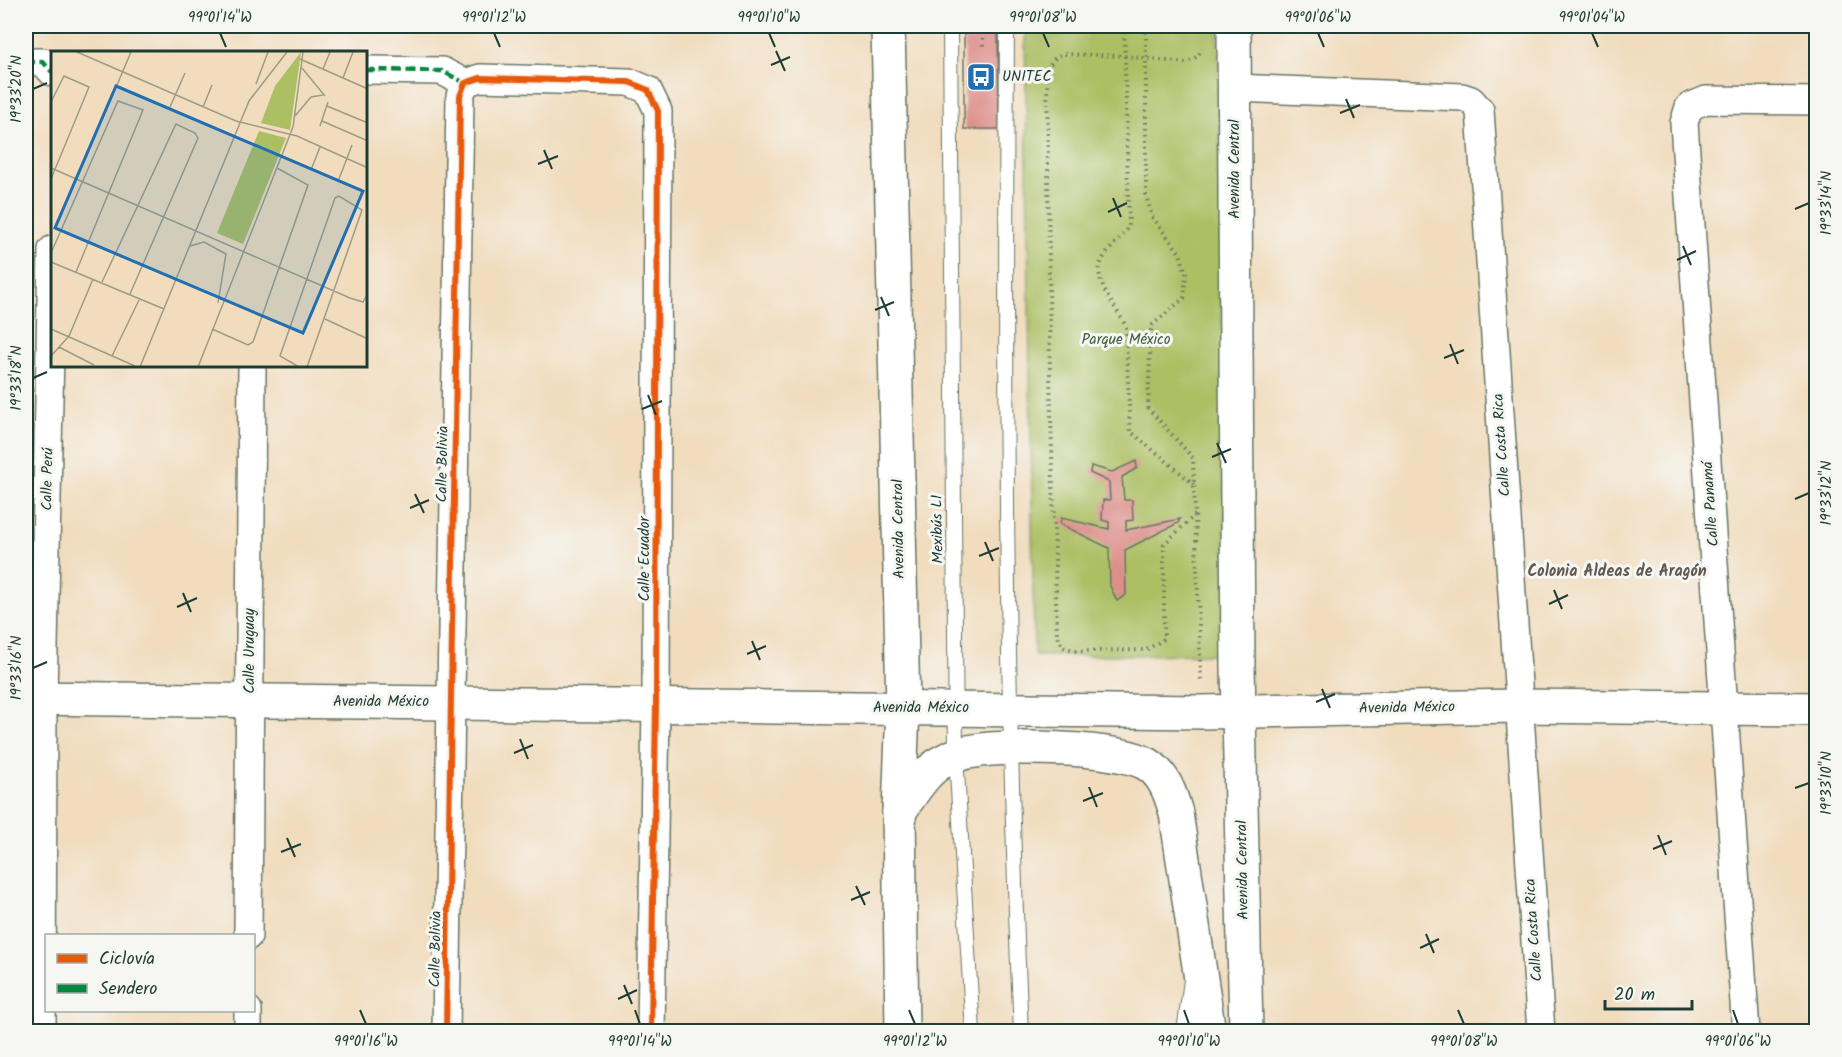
<svg xmlns="http://www.w3.org/2000/svg" width="1842" height="1057" viewBox="0 0 1842 1057" font-family="Kalam,sans-serif">
<rect width="100%" height="100%" fill="#f6f6f2"/>
<filter id="ink" filterUnits="userSpaceOnUse"><feTurbulence type="fractalNoise" baseFrequency=".0167" numOctaves="2"/><feDisplacementMap in="SourceGraphic" scale="12" xChannelSelector="R" yChannelSelector="G"/><feConvolveMatrix kernelMatrix="1 2 1 2 8 2 1 2 1" color-interpolation-filters="sRGB"/></filter>
<filter id="wash" filterUnits="userSpaceOnUse"><feTurbulence type="fractalNoise" baseFrequency=".008" numOctaves="4" result="noise"/><feDisplacementMap in="SourceGraphic" scale="24" xChannelSelector="R" yChannelSelector="G"/><feGaussianBlur stdDeviation="1.35" result="paint"/><feColorMatrix in="noise" values="0 0 0 0 0 0 0 0 0 0 0 0 0 0 0 0 0 1.4 0 .05"/><feComposite in="paint" operator="in"/></filter>
<g filter="url(#wash)">
<rect width="100%" height="100%" fill="#f1dcbd"/>
<path fill="#acbf63" stroke="#667e4c" stroke-width="1.5" d="M1025,26H1218L1227,654L1034,656Z"/>
<g id="blocks">
<g fill="#dd8e8a">
<path d="M964,26H998L999,129H964Z"/>
<path d="M1136,461L1137,468L1122,477L1124,500H1132L1133,520L1126,521V530L1180,519L1178,523L1125,550L1126,595L1117,601L1110,586L1109,548L1060,524L1061,518L1109,529V522L1102,520L1103,500H1110L1109,482L1090,473L1091,466L1112,472Z"/>
</g>
</g>
</g>
<g filter="url(#ink)">
<use href="#blocks" fill-opacity="0" stroke="#687564" stroke-width="1.5"/>
<g fill="none" stroke-linecap="round" stroke-linejoin="round">
<g stroke="#687564" stroke-width="16">
<g id="lane">
<path d="M950,26L956,756L973,1032"/>
<path d="M1007,26C1005,361 1005,696 1021,1032"/>
<path d="M1184,1032L1191,980"/>
</g>
</g>
<g stroke="#687564" stroke-width="30">
<g id="street">
<path d="M26,62H43L52,72"/>
<path d="M366,70L442,71L465,83"/>
<path d="M1234,88L1462,97L1471,100L1480,110L1541,1032"/>
<path d="M248,936L252,366"/>
<path d="M42,1032L43,698L52,250"/>
<path d="M248,1032V1010"/>
<path d="M446,1032L460,96L465,83L480,78L629,82L648,90L658,111L656,705L651,1032"/>
<path d="M1746,1032L1684,123L1689,107L1706,100L1816,101"/>
</g>
</g>
<g stroke="#687564" stroke-width="36">
<path id="secondary" d="M26,698L1202,712L1518,706L1816,709"/>
</g>
<g stroke="#687564" stroke-width="36">
<g id="highway">
<path d="M888,26L903,708L899,812L902,1032"/>
<path d="M1234,26L1238,667L1246,1032"/>
<path d="M899,812C911,795 923,774 940,763C950,757 964,752 975,751C1008,745 1119,747 1147,764C1164,774 1171,795 1176,813L1209,1032"/>
</g>
</g>
<g stroke="#687564" stroke-width="4" stroke-dasharray="1.5 4.5" stroke-linecap="butt">
<path d="M983,26V50"/>
<path d="M1124,26L1129,227C1121,237 1111,247 1104,257C1088,280 1118,307 1126,327L1130,431L1194,484"/>
<path d="M1146,26V195L1152,217L1180,253L1186,274L1184,298L1151,326L1148,408L1193,458L1201,681"/>
<path d="M1195,515L1164,544V639L1146,650L1077,651L1063,647L1057,636L1050,376L1047,68L1055,58L1064,54L1124,56L1186,63L1198,56L1202,48"/>
</g>
<use href="#lane" stroke="#fff" stroke-width="14"/>
<use href="#street" stroke="#fff" stroke-width="27"/>
<use href="#secondary" stroke="#fff" stroke-width="33"/>
<use href="#highway" stroke="#fff" stroke-width="33"/>
<g stroke="#00873e" stroke-width="4.5" stroke-dasharray="9 4.5" stroke-linecap="butt">
<path d="M26,62H43L52,72"/>
<path d="M366,70L442,71L465,83"/>
</g>
<g stroke="#f6f6f2" stroke-width="10">
<path id="cycleway" d="M446,1032L460,96L465,83L480,78L629,82L648,90L658,111L656,705L651,1032"/>
</g>
<use href="#cycleway" stroke="#e8590c" stroke-width="6"/>
</g>
</g>
<path fill="none" stroke="#1f3d34" stroke-width="2" d="M220,33L226,47M494,33L500,47M769,33L775,47M1043,33L1049,47M1318,33L1324,47M1592,33L1598,47M776,51L785,71M771,65L790,57M33,89L47,83M1346,99L1354,118M1340,113L1360,105M544,150L552,169M538,164L558,156M1113,198L1121,217M1795,209L1809,203M1108,212L1127,203M1683,246L1691,265M1677,260L1696,251M881,297L889,316M875,310L894,302M1450,344L1458,364M1444,358L1464,350M33,378L47,372M648,395L656,415M642,409L662,401M1217,443L1226,463M1212,457L1231,449M415,494L424,513M1795,499L1809,493M410,508L429,500M985,542L993,561M979,556L999,548M1554,590L1562,609M183,593L191,612M1549,604L1568,595M177,607L197,598M752,641L760,660M747,654L766,646M33,668L47,662M1322,689L1330,708M1316,702L1335,694M520,739L528,759M514,753L533,745M1089,787L1097,807M1795,788L1809,783M1083,801L1103,793M1658,835L1666,855M287,838L295,857M1653,849L1672,841M281,852L301,844M856,886L865,905M851,900L870,892M1426,934L1434,953M1420,948L1439,939M624,985L632,1004M618,999L637,990M360,1010L366,1024M635,1010L640,1024M909,1010L915,1024M1184,1010L1189,1024M1458,1010L1464,1024M1733,1010L1738,1024"/>
<defs>
<g id="bus-square" transform="scale(1.5)"><rect x="-9" y="-9" width="18" height="18" rx="4" fill="#1f6fb2" stroke="#f6f6f2"/><path d="M-5-6H5V4H4V6H2V4H-2V6H-4V4H-5ZM-3.5-4V0h7V-4ZM-3.5 1.2v1.5H-2V1.2ZM2 1.2v1.5H3.5V1.2Z" fill="#fff"/></g>
</defs>
<g fill-rule="evenodd">
<use href="#bus-square" x="981" y="77"/>
</g>
<g text-anchor="middle" dominant-baseline="central" stroke-width="6" stroke-linejoin="round" paint-order="stroke">
<g font-size="15" fill="#1f3d34" stroke="#f6f6f2" text-anchor="start">
<text x="1002" y="77">UNITEC</text>
</g>
<g font-size="15" fill="#1f3d34" stroke="#f6f6f2">
<text transform="translate(1235 169) rotate(-90)">Avenida Central</text>
<text transform="translate(1502 445) rotate(-94)">Calle Costa Rica</text>
<text transform="translate(443 464) rotate(-89)">Calle Bolivia</text>
<text transform="translate(48 479) rotate(-89)">Calle Perú</text>
<text transform="translate(1711 504) rotate(-94)">Calle Panamá</text>
<text transform="translate(899 529) rotate(-91)">Avenida Central</text>
<text transform="translate(938 529) rotate(-91)">Mexibús L1</text>
<text transform="translate(645 559) rotate(-90)">Calle Ecuador</text>
<text transform="translate(250 651) rotate(-90)">Calle Uruguay</text>
<text x="381" y="702">Avenida México</text>
<text x="921" y="708">Avenida México</text>
<text transform="translate(1407 708) rotate(-1)">Avenida México</text>
<text transform="translate(1243 870) rotate(-91)">Avenida Central</text>
<text transform="translate(1534 930) rotate(-94)">Calle Costa Rica</text>
<text transform="translate(436 949) rotate(-89)">Calle Bolivia</text>
</g>
<g font-size="15" fill="#425e40" stroke="#f6f6f2">
<text x="1126" y="340">Parque México</text>
</g>
<g font-size="16" font-weight="bold" fill="#625952" stroke="#f6f6f2">
<text x="1617" y="571">Colonia Aldeas de Aragón</text>
</g>
</g>
<g transform="translate(51 51)">
<rect width="316" height="316" fill="#f1dcbd"/>
<path d="M250,1L239,79L210,72L224,35ZM208,80L235,87L192,193L166,182Z" fill="#acbf63"/>
<path fill="none" stroke="#9d9c86" stroke-width="1.5" d="M26,1L185,70L246,85L317,117M249,8L317,38M251,17L274,45M272,18L279,1M292,27L302,1M205,33L217,1M66,34L80,1M0,51L13,25L38,36L0,128M276,55L317,72M119,56L134,22M152,56L161,34M244,65L260,46L272,44M271,70L317,90M269,75L277,51M0,117L299,247L312,251L317,242M260,119L269,96M288,128L301,94M139,195L153,191L175,203L167,252M0,202L67,50L92,59L25,221M0,211L113,258M51,231L125,73L144,82L147,87L79,243M274,268L317,288M0,278L84,315M161,278L197,294L202,291L257,134L226,117M8,296L43,314M0,305L18,285L42,228M61,305L89,247M89,316L198,50L236,1M147,316L242,76L252,1M248,316L229,305L284,147L288,145L311,159L256,316"/>
<path fill="#1f6fb2" fill-opacity="0.15" stroke="#1f6fb2" stroke-width="3" d="M65,35L312,140L252,282L4,177Z"/>
<rect width="316" height="316" fill="none" stroke="#1f3d34" stroke-width="3"/>
</g>
<rect width="1842" height="1057" fill="none" stroke="#f6f6f2" stroke-width="66"/>
<rect x="45" y="934" width="210" height="78" fill="#f6f6f2" stroke="#a0aca6" stroke-width="1.5"/>
<rect x="57" y="954" width="30" height="9" fill="#e8590c" stroke="#a0aca6" stroke-width="1.5"/>
<text x="99" y="964" font-size="18" fill="#1f3d34">Ciclovía</text>
<rect x="57" y="984" width="30" height="9" fill="#00873e" stroke="#a0aca6" stroke-width="1.5"/>
<text x="99" y="994" font-size="18" fill="#1f3d34">Sendero</text>
<path d="M1605 1000v9h87v-9" fill="none" stroke="#1f3d34" stroke-width="3"/>
<text x="1614" y="1000" font-size="18" fill="#1f3d34" stroke="#f6f6f2" stroke-width="4.5" paint-order="stroke">20 m</text>
<rect x="33" y="33" width="1776" height="991" fill="none" stroke="#1f3d34" stroke-width="2"/>
<g font-size="15" text-anchor="middle" fill="#1f3d34">
<text x="220" y="22">99°01'14"W</text>
<text x="494" y="22">99°01'12"W</text>
<text x="769" y="22">99°01'10"W</text>
<text x="1043" y="22">99°01'08"W</text>
<text x="1318" y="22">99°01'06"W</text>
<text x="1592" y="22">99°01'04"W</text>
<text transform="translate(16 89) rotate(-90)" y="5">19°33'20"N</text>
<text transform="translate(1826 203) rotate(-90)" y="5">19°33'14"N</text>
<text transform="translate(16 378) rotate(-90)" y="5">19°33'18"N</text>
<text transform="translate(1826 493) rotate(-90)" y="5">19°33'12"N</text>
<text transform="translate(16 668) rotate(-90)" y="5">19°33'16"N</text>
<text transform="translate(1826 783) rotate(-90)" y="5">19°33'10"N</text>
<text x="366" y="1046">99°01'16"W</text>
<text x="640" y="1046">99°01'14"W</text>
<text x="915" y="1046">99°01'12"W</text>
<text x="1189" y="1046">99°01'10"W</text>
<text x="1464" y="1046">99°01'08"W</text>
<text x="1738" y="1046">99°01'06"W</text>
</g>
</svg>
